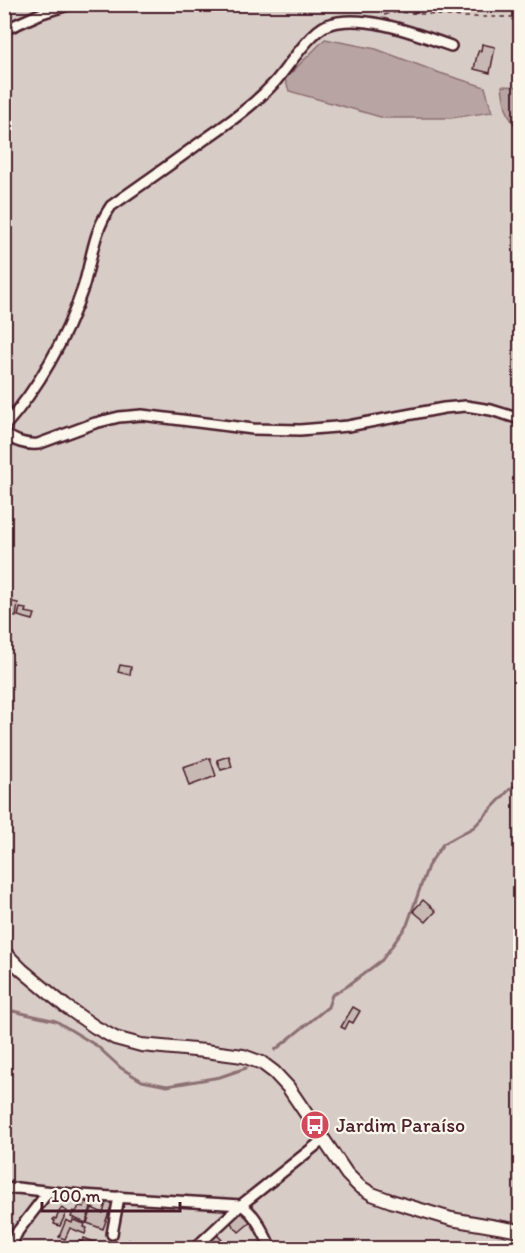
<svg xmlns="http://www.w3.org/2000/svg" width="525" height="1253" viewBox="0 0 525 1253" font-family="Itim,sans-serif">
<rect width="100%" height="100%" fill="#f0eae0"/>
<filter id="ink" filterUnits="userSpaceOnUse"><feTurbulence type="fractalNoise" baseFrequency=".0167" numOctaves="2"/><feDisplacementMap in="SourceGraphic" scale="12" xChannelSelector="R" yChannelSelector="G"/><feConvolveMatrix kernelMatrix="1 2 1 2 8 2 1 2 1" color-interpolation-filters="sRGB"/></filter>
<g filter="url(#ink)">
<rect fill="#d8ccc6" stroke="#917678" stroke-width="1.5" x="5" y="5" width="515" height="1243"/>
<g fill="#b8a4a2" stroke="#8c6f72" stroke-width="1.5">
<path d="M325,39L376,49L440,73L485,87L492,112L451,118H384L289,91L285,79Z"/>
<path d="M502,86L520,87V131C507,118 504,104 502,86Z"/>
</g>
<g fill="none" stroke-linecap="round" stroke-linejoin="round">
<g stroke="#8c6f72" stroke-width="3">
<path d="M4,1009L56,1021L97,1046L121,1068L142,1081L167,1086L220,1077L246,1068"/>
<path d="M275,1050L328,1007L332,995L346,987L382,960L407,925L428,866L443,844L474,827L509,790L520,782"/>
</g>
</g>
<g fill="#c8b8b3" stroke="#4a1f2b" stroke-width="1.5">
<path d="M482,44L495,47L490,73L474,69L477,55L479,50L481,51Z"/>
<path d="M4,600L18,603L16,617L4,615Z"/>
<path d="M20,608L26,609L25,612L35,614L33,620L18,616Z"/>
<path d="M120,665L131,667L130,675L118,672Z"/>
<path d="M229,756L232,767L221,770L217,760Z"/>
<path d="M210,758L216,776L189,786L183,767Z"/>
<path d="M423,900L436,911L426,922L413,911Z"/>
<path d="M353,1007L360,1011L353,1023L349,1021L345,1029L341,1027Z"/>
<path d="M105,1201H113L103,1229L87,1223L92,1208L103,1213L106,1203L105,1202Z"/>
<path d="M86,1202L92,1204L86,1223L71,1217L73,1211L76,1212L79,1206L84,1207Z"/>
<path d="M61,1208L67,1211L60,1226L54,1224L55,1221L53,1220L54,1218L56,1219Z"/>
<path d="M242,1209L252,1221L239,1232L229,1221Z"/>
<path d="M66,1220L72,1223L73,1220L85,1224L84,1227L87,1228L85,1234L70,1228L65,1239L59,1237Z"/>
<path d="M217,1235L223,1241L221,1245L216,1248L210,1241Z"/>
<path d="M84,1238L99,1244L97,1248H86L78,1245L80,1241L82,1242Z"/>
<path d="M129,1240L141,1244L140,1248H120L122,1241L128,1243Z"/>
</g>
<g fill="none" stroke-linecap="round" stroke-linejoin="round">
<g stroke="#4a1f2b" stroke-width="14">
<g id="minor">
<path d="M4,30L42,13L71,4"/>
<path d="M4,427C39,387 66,338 83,288C92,259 93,232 111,206C141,185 171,164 201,142C227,124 253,106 275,82C288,67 310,32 327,25C362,12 417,34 451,46"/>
<path d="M4,434C16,441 24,445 38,444L95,423L119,417L142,415L253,429L300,430L348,426L444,408L466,406L491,410L520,419"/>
<path d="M4,1189L17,1188L81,1195L241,1205C256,1214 263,1232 271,1248"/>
<path d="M112,1234L119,1197"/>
<path d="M15,1248L13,1244L14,1239L18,1231L48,1192"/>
<path d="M195,1248L241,1205L324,1139"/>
</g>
</g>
<g stroke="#4a1f2b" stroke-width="16">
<path id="major" d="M4,952L22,970L65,1006L95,1027L115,1038L141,1045L205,1051L243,1056L262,1063L274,1072L288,1087L347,1174L359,1186L372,1194L391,1201L451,1219L520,1231"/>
</g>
<path stroke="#4a1f2b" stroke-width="1.5" stroke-dasharray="4.5 4.5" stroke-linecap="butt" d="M384,15L397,12L464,17H520"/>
<use href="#minor" stroke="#fbf7ec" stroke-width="9"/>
<use href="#major" stroke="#fbf7ec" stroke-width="12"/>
</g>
</g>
<defs>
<g id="bus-disc" transform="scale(1.5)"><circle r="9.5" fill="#d1495b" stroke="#fbf7ec"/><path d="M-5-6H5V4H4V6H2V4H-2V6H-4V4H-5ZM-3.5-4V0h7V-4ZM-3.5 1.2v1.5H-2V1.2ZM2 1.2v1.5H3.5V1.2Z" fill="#fff"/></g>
</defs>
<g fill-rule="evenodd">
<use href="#bus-disc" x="315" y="1125"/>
</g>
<g text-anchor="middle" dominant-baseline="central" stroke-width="4.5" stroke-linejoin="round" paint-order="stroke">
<g font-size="20" fill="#4a1f2b" stroke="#fbf7ec" text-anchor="start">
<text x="336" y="1125">Jardim Paraíso</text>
</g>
</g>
<rect width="525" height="1253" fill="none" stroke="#fbf7ec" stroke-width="24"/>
<rect x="12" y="12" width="501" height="1229" fill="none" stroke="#4a1f2b" stroke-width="2" filter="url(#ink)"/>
<path d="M42 1202v9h138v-9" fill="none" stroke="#4a1f2b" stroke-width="3"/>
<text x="51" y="1202" font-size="18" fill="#4a1f2b" stroke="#fbf7ec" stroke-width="4.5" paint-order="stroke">100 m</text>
</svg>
